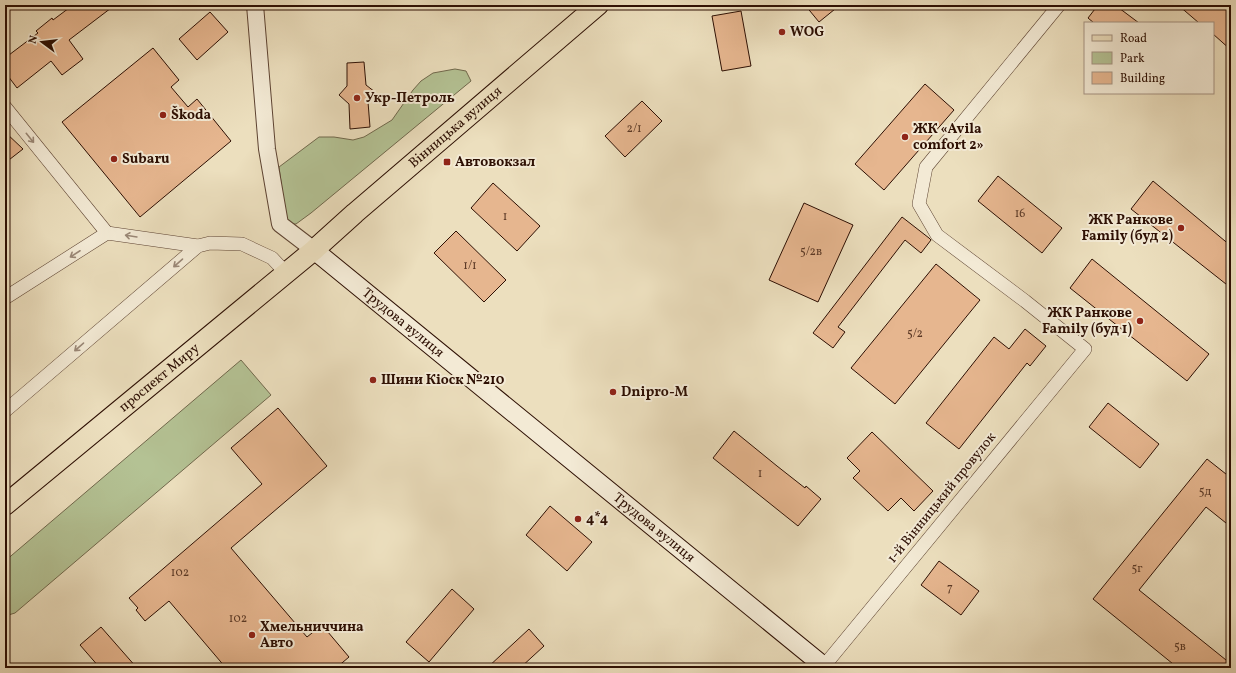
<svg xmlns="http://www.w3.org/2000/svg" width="1236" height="673" viewBox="0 0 1236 673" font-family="Vollkorn,serif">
<rect width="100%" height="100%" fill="#ecdfbe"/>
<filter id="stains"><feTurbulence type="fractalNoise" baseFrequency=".005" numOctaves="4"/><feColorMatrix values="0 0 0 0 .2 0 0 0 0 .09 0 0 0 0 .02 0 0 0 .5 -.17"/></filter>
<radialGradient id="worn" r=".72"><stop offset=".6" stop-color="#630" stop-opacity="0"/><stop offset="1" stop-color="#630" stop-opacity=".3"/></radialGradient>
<g fill="#b4c294" stroke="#70684c">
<path d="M455,69L466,71L471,81L311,213L296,224H291L286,220L279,167L319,137H334L353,140L364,137L392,120L413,90L421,81L433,73Z"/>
<path d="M241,360L271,395L15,613L5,616V561Z"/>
</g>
<g fill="#e6b68f" stroke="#2d0f03">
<path d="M73,5H115L69,40L83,59L62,75L51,61L17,88L5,72V58L38,33L36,31L52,18L53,20Z"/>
<path d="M805,5H840L819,22Z"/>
<path d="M1098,5H1115L1139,23H1094L1088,18Z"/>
<path d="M1178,5H1220L1231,14V50L1213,34V23H1199Z"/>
<path d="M741,11L751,66L722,71L712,16Z"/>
<path d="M210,12L228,32L197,60L179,39Z"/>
<path d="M153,48L179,80L171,87L188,107L197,99L231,141L140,217L62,122Z"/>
<path d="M364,62L366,85L375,92L368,102L370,127L350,129L349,104L339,95L347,86V63Z"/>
<path d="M925,84L954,110L884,190L855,164Z"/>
<path d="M642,101L662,121L625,157L605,136Z"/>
<path d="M5,132L23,149L5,163Z"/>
<path d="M998,176L1062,228L1042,253L978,201Z"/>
<path d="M1153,181L1231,246V288L1131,209Z"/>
<path d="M493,183L540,226L517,251L471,208Z"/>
<path d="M804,203L853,225L818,302L769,280Z"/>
<path d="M902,217L929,238L931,240L921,253L905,240L838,327L845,332L833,348L813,333Z"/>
<path d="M456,231L506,280L484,302L434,253Z"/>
<path d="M1092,259L1209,354L1187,381L1070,288Z"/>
<path d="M936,264L980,300L895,404L851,368Z"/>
<path d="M1025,329L1046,346L1030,366L1027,363L959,449L926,423L994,337L1009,349Z"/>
<path d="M1108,403L1159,444L1140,468L1089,427Z"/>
<path d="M278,408L327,466L231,548L307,637L322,625L349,657L336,668H226L169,601L145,621L136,610L138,608L129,598L262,484L231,448Z"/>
<path d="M734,431L777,466L805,488L806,486L821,499L798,526L713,458Z"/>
<path d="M872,432L933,491L914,511L901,498L888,511L853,478L860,471L847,458Z"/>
<path d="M1207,459L1231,478V527L1206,507L1139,590L1231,664V668H1178L1093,599Z"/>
<path d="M550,506L592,542L567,571L526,535Z"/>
<path d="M939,561L979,591L961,615L921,585Z"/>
<path d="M452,589L474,609L429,662L406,642Z"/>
<path d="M101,627L137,668H100L80,645Z"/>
<path d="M529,629L544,646L520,668H487Z"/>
</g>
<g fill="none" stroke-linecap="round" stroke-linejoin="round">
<g stroke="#5d4332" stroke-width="14">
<g id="minor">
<path d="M5,107L107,233"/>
<path d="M5,298L107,233L198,246"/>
<path d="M5,411L198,246L210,243L242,244L272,258L286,273"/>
<path d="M824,666L1085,349L1025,301L937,235L919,204L926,167L1059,5"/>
</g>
</g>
<g stroke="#5d4332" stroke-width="18">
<path id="tertiary" d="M255,5L267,149L280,224L314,250"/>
</g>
<g stroke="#2d0f03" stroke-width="20">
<g id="secondary">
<path id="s1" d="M314,250L826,668"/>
</g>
</g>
<g stroke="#2d0f03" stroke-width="22">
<g id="primary">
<path id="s2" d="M5,505L314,250L355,213L598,5"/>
</g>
</g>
<use href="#minor" stroke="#f3ead5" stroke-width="13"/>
<use href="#tertiary" stroke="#f3ead5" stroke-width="16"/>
<use href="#secondary" stroke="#f3ead5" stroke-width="18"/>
<use href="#primary" stroke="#ecdfbe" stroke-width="20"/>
</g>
<defs><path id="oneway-shaft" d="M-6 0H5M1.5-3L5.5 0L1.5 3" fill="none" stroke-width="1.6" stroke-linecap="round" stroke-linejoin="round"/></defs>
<g stroke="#9a8776">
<use href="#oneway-shaft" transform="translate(30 138) rotate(51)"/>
<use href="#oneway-shaft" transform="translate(131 236) rotate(-171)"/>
<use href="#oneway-shaft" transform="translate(75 254) rotate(147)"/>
<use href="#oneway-shaft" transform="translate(178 263) rotate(139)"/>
<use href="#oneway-shaft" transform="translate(79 347) rotate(139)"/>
</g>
<g fill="#8f2418" stroke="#f3ead5" stroke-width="1.5">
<circle cx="782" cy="32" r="4"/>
<circle cx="357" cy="98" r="4"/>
<circle cx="163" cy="115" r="4"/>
<circle cx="905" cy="137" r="4"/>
<circle cx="114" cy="159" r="4"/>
<rect x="443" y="158" width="8" height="8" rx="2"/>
<circle cx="1181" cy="228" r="4"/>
<circle cx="1140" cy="321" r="4"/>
<circle cx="373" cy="380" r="4"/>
<circle cx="613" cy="392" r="4"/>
<circle cx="578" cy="519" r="4"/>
<circle cx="252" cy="635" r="4"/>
</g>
<g text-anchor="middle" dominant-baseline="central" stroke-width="4" stroke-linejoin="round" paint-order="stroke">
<g font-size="12" fill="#5b3926">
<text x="634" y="129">2/1</text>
<text x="1020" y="214">16</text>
<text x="505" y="217">1</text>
<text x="811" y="252">5/2в</text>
<text x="470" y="266">1/1</text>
<text x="915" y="334">5/2</text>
<text x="760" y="474">1</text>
<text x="1205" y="492">5д</text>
<text x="1137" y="569">5г</text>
<text x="180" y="573">102</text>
<text x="950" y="588">7</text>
<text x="238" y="619">102</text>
<text x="1180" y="647">5в</text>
</g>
<g font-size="14" font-weight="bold" fill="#2d0f03" stroke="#f3ead5" text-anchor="start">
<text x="790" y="32">WOG</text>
<text x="365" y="98">Укр-Петроль</text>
<text x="171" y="115">Škoda</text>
<text x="913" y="129">ЖК «Avila<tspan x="913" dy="16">comfort 2»</tspan></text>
<text x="122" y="159">Subaru</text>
<text x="455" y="162">Автовокзал</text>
<text x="1173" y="220" text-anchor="end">ЖК Ранкове<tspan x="1173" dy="16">Family (буд 2)</tspan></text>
<text x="1132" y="313" text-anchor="end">ЖК Ранкове<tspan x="1132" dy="16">Family (буд 1)</tspan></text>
<text x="381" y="380">Шини Кіоск №210</text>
<text x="621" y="392">Dnipro-M</text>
<text x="586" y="519">4*4</text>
<text x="260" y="627">Хмельниччина<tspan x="260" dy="16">Авто</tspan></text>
</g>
<g font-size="14" fill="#2d0f03" stroke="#f3ead5">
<text stroke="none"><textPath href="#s2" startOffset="588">Вінницька вулиця</textPath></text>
<text stroke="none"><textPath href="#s1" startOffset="115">Трудова вулиця</textPath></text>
<text stroke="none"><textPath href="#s2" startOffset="200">проспект Миру</textPath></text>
<text transform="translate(942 498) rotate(-51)">1-й Вінницький провулок</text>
<text stroke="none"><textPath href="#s1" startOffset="439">Трудова вулиця</textPath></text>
</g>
</g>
<rect width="1236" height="673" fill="none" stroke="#ecdfbe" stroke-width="20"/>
<rect x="6" y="6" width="1224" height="661" fill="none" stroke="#2d0f03" stroke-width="2"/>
<rect x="10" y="10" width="1216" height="653" fill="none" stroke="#2d0f03"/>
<rect x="1084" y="22" width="130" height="72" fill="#f3ead5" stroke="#a49281"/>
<rect x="1092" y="35" width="20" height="6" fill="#ecdfbe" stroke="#a49281"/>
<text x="1120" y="42" font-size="12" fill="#2d0f03">Road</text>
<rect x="1092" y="52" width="20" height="12" fill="#b4c294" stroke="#a49281"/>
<text x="1120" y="62" font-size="12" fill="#2d0f03">Park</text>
<rect x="1092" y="72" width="20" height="12" fill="#e6b68f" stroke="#a49281"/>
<text x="1120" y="82" font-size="12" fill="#2d0f03">Building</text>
<g transform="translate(42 42) rotate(285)" stroke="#f3ead5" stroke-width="3" paint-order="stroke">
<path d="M0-3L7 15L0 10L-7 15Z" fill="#2d0f03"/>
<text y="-6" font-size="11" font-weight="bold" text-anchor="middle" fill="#2d0f03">N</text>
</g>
<rect width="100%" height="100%" filter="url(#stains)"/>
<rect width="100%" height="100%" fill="url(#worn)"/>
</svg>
